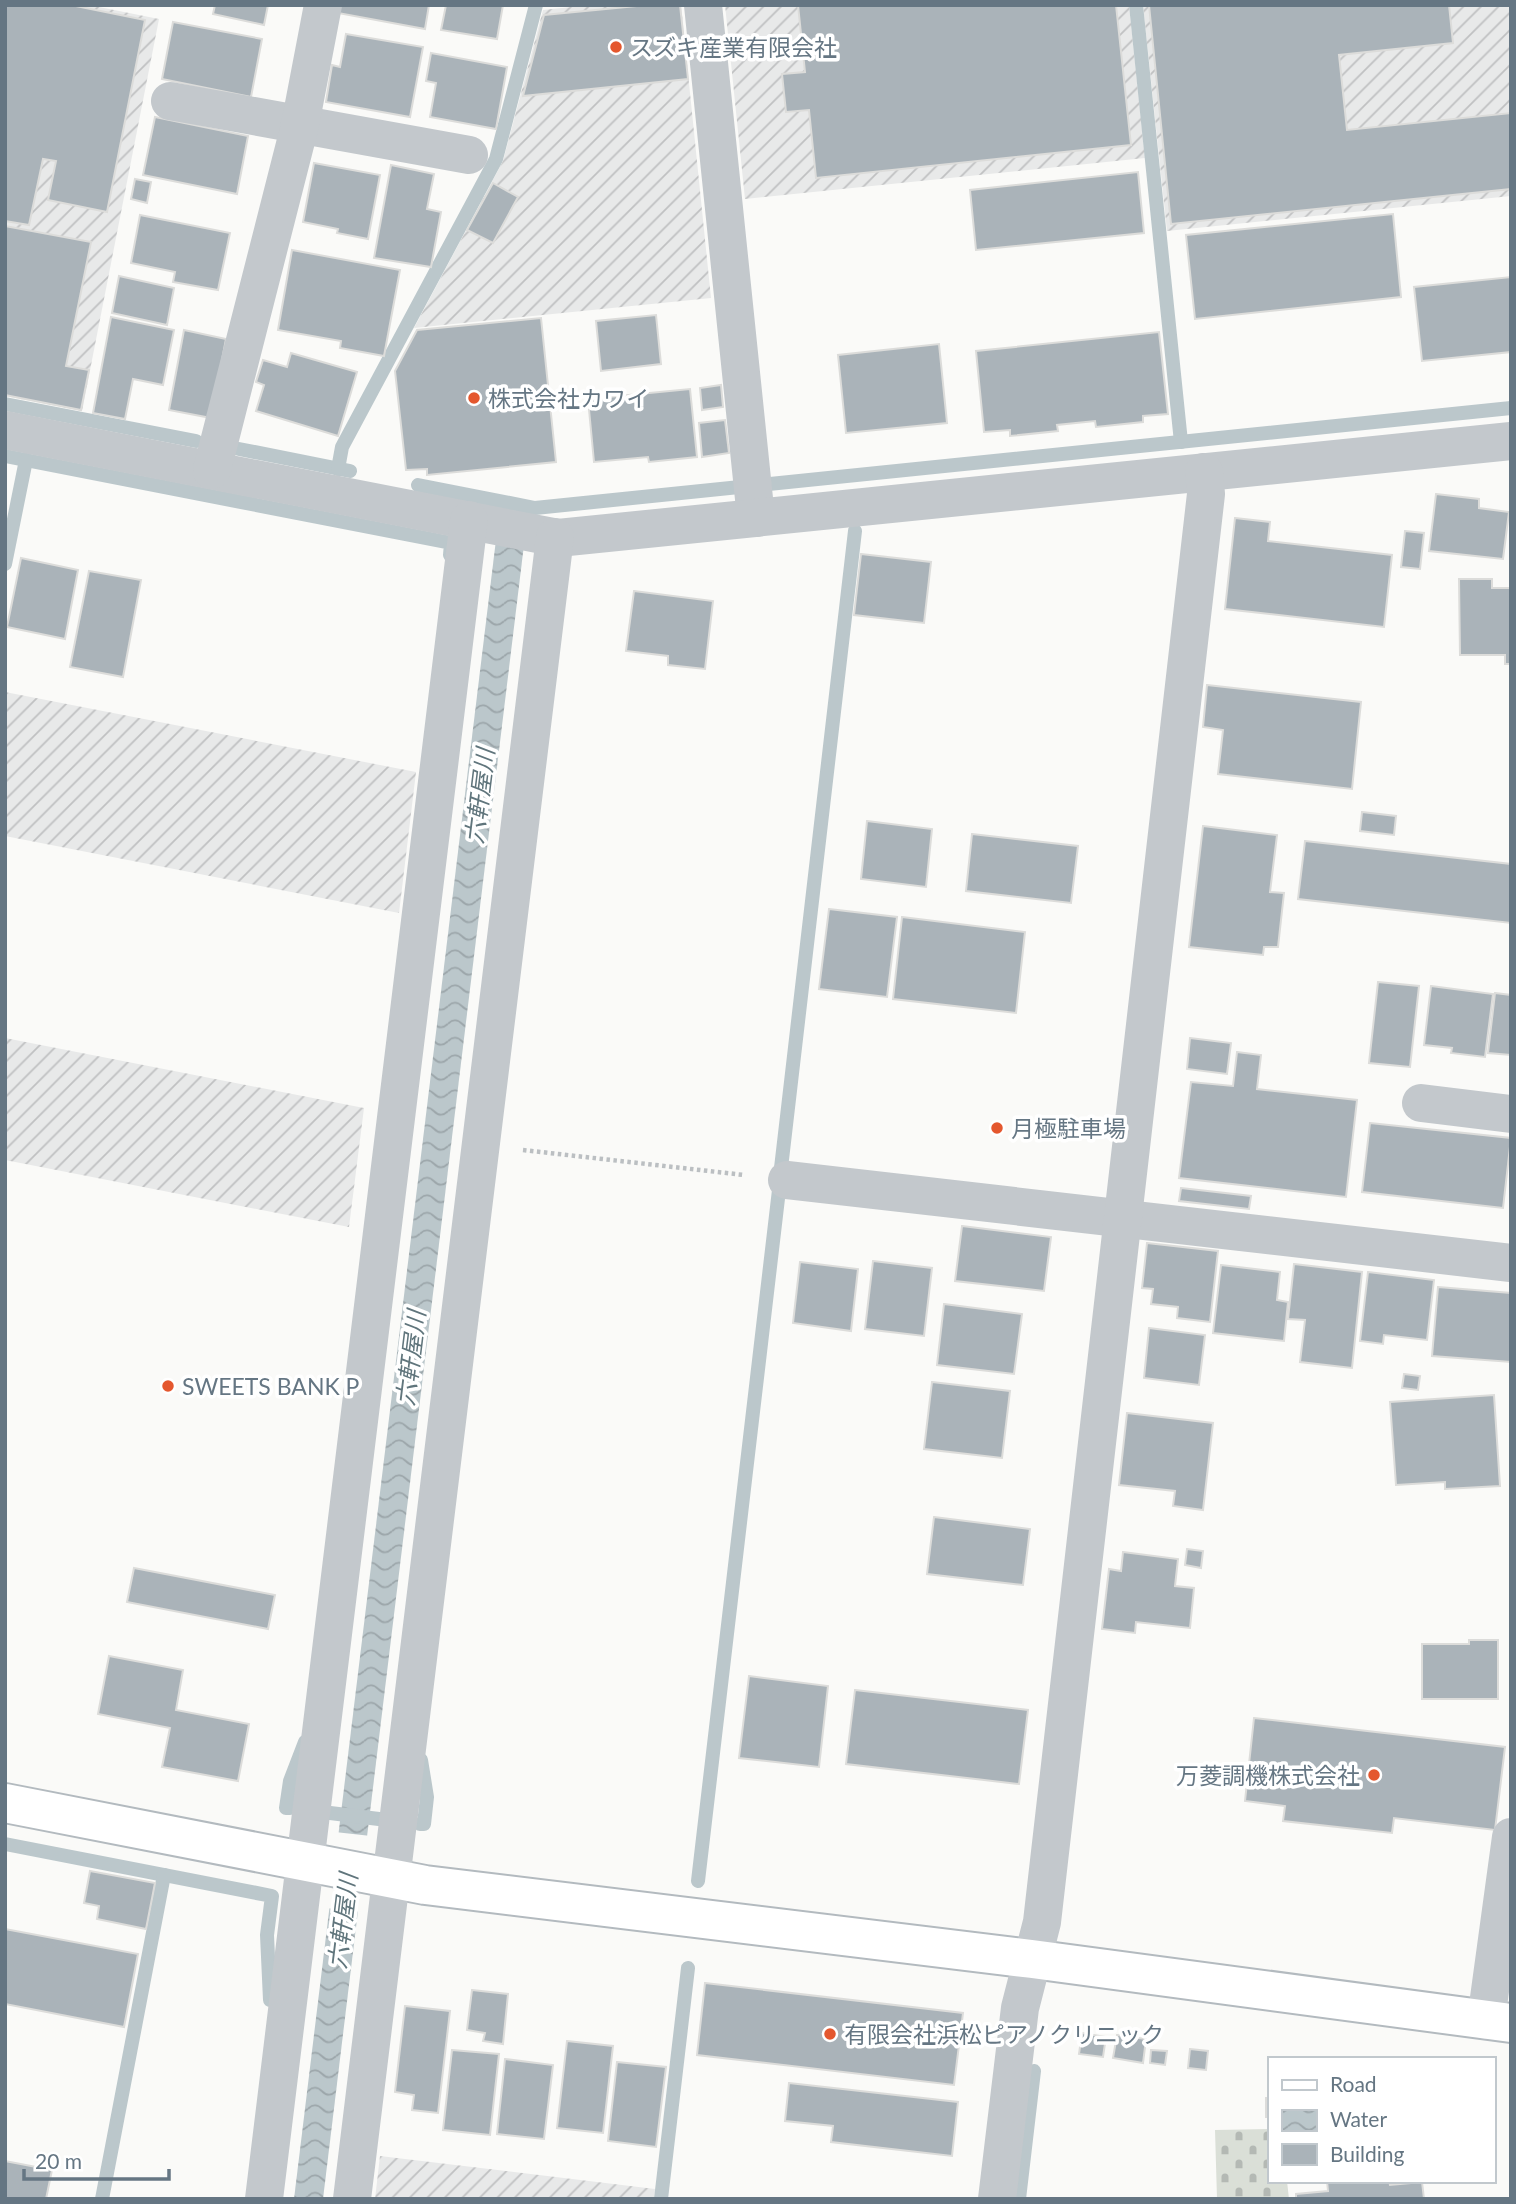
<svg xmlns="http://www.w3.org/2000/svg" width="1516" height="2204" viewBox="0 0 1516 2204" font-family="Lato,'Noto Sans JP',sans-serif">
<defs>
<pattern id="industrial-furrows" width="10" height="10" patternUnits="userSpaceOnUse" patternTransform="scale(1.75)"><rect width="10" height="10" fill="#e8e9e9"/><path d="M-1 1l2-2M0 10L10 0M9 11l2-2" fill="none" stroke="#c0c1c2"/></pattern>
<pattern id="cemetery-stones" width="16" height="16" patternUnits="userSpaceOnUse" patternTransform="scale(1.75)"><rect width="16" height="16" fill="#dadfd7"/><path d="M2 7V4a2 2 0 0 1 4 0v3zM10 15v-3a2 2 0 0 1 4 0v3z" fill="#b4b9b4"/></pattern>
<pattern id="water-waves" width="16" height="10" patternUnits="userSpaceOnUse" patternTransform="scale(1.75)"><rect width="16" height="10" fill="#bbc7cb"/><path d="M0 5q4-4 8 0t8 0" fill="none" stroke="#9ca6aa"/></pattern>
</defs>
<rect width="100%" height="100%" fill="#fafaf8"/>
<g fill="url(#industrial-furrows)">
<path d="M5,5H89L159,19L82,411L5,396Z"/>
<path d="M590,5H681L711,298L414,328L503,161L543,10Z"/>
<path d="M725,5H1129L1145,158L745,199Z"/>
<path d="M1143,5H1511V196L1167,231Z"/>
<path d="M5,692L416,772L399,913L5,836Z"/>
<path d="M5,1038L364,1108L349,1227L5,1160Z"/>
<path d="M380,2156L655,2189L654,2199H375Z"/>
</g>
<path fill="url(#cemetery-stones)" d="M1269,2129V2181H1287L1289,2199H1217L1215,2130Z"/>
<path fill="url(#water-waves)" d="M499,515L527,520L323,2199H294Z"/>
<path fill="#fafaf8" d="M335,1832L371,1836L362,1912L326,1908Z"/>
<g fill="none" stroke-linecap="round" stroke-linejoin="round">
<g stroke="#bbc7cb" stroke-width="14">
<path d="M1136,5L1181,442"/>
<path d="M5,404L196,441"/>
<path d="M239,449L350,471"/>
<path d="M5,456L451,543L450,555"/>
<path d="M338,469L342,447L496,159L536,5"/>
<path d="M418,485L535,508L1511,408"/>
<path d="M5,564L26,460"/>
<path d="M781,1168L855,531"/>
<path d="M290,1808H286L290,1781L305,1742"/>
<path d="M322,1812L387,1820"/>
<path d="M420,1824H424L427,1797L421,1760"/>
<path d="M5,1844L272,1896L267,1935L270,2000"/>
<path d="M698,1881L779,1190"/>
<path d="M102,2199L164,1875"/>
<path d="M661,2199L688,1968"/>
<path d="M1019,2199L1034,2071"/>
</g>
</g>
<g fill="#aab3b9" stroke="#dcdcda" stroke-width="2">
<path d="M5,5H71L145,20L107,212L48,200L56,161L43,159L29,225L5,221Z"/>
<path d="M215,5H268L264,25L213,14Z"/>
<path d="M339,5H429L425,29L338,13Z"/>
<path d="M446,5H503L497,39L441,30Z"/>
<path d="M647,5H680L688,79L523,96L544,15Z"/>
<path d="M798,5H1116L1131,145L816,178L809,110L786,112L782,74L805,72Z"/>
<path d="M1149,5H1449L1453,43L1339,55L1347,130L1511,113V189L1171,224Z"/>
<path d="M173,22L262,39L251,97L162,79Z"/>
<path d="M346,34L423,47L410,117L326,102L332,65L340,67Z"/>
<path d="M431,53L507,67L496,129L430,117L436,83L426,81Z"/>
<path d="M155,117L248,136L237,194L143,175Z"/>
<path d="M314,163L380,175L368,239L337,233L338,229L303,222Z"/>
<path d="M391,165L434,174L427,209L441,212L431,267L374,258Z"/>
<path d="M1138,172L1144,233L976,250L970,190Z"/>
<path d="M135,179L151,182L147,203L131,199Z"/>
<path d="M493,183L518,197L493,243L467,230Z"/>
<path d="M1393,214L1401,297L1195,319L1186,235Z"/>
<path d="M140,215L230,233L218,290L173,282L175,272L131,263Z"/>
<path d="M5,226L91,242L66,366L89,370L81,410L5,395Z"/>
<path d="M292,250L400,270L384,356L340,348L341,341L278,330Z"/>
<path d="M119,276L174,288L167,325L112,313Z"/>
<path d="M1511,277V352L1422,361L1414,287Z"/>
<path d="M656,315L661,364L601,371L596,321Z"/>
<path d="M111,317L174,330L163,385L133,379L125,419L93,413Z"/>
<path d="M541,318L556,462L427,475V469L406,470L395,371L417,330Z"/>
<path d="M184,330L226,339L211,418L169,410Z"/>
<path d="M1159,332L1168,414L1143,416V422L1096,427L1095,421L1057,425L1058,431L1010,436V430L984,432L976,351Z"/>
<path d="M939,344L947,423L846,433L838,355Z"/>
<path d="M291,353L357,372L338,436L256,411L264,385L256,382L263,360L287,367Z"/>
<path d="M721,385L723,407L702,410L700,388Z"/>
<path d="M690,389L697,457L649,462L648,457L594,462L588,399Z"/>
<path d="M725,420L729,453L702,457L699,423Z"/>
<path d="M1436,494L1479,499V508L1509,512L1503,559L1429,551Z"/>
<path d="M1235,518L1270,522L1268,541L1392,555L1384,627L1225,609Z"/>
<path d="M1405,531L1424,533L1420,569L1401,567Z"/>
<path d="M861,554L931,562L924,623L854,615Z"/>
<path d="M21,558L78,570L65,639L7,627Z"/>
<path d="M89,571L141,580L123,677L70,667Z"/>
<path d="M1459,579H1492V588H1511V664H1505V655H1460Z"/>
<path d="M634,591L713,601L705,669L668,665V656L626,651Z"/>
<path d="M1207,685L1361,702L1352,789L1218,774L1223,730L1203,727Z"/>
<path d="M1362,812L1396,816L1394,835L1360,831Z"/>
<path d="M867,821L932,829L926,887L861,879Z"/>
<path d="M1203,826L1277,835L1270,892L1284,893L1278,947H1264L1263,955L1189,947Z"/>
<path d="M972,834L1078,846L1071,903L966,891Z"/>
<path d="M1305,841L1511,864V923L1298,899Z"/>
<path d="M829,909L897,917L887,997L819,989Z"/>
<path d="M902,917L1025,932L1016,1013L893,999Z"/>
<path d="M1378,982L1419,986L1410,1067L1369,1063Z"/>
<path d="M1431,986L1493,994L1485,1057L1451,1053L1452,1048L1424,1045Z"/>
<path d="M1495,993L1511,995V1055L1488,1053Z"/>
<path d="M1190,1038L1231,1043L1227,1074L1187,1069Z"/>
<path d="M1237,1052L1261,1055L1257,1089L1357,1100L1346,1197L1179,1178L1191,1082L1233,1086Z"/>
<path d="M1370,1123L1511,1138L1503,1208L1362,1192Z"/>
<path d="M1181,1188L1251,1196L1249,1209L1179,1201Z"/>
<path d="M962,1226L1051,1237L1044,1291L955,1281Z"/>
<path d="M1147,1243L1218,1251L1210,1322L1177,1318L1178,1307L1151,1304L1153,1289L1142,1288Z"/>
<path d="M873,1261L932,1268L924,1336L865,1329Z"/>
<path d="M800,1262L858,1269L851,1331L793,1323Z"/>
<path d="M1294,1264L1362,1272L1352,1368L1300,1362L1305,1320L1288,1319Z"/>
<path d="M1221,1265L1280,1272L1277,1300L1288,1302L1284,1341L1213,1333Z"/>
<path d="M1368,1272L1434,1280L1427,1340L1384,1335L1383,1344L1360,1341Z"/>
<path d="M1438,1287L1511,1293V1362L1432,1356Z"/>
<path d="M944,1304L1022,1314L1014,1374L937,1365Z"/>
<path d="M1149,1328L1205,1335L1199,1385L1144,1378Z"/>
<path d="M1404,1374L1420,1376L1418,1390L1402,1388Z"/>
<path d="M932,1382L1010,1391L1002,1458L924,1449Z"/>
<path d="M1494,1395L1500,1486L1445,1489V1482L1396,1485L1390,1402Z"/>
<path d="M1127,1413L1213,1423L1203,1510L1173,1506L1175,1491L1119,1485Z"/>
<path d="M934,1517L1030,1529L1023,1585L927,1574Z"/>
<path d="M1187,1549L1203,1551L1201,1568L1185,1565Z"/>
<path d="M1123,1552L1178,1559L1175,1586L1194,1588L1190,1628L1136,1622L1135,1633L1102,1629L1109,1569L1121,1571Z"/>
<path d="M134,1568L275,1595L268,1629L127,1602Z"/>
<path d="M1469,1640H1498V1699H1422V1644H1469Z"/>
<path d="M109,1656L183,1670L176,1710L249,1724L238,1781L162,1767L170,1728L98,1714Z"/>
<path d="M749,1676L828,1686L819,1767L739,1758Z"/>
<path d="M855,1690L1028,1710L1019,1784L846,1764Z"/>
<path d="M1254,1718L1505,1747L1495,1830L1394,1818L1392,1833L1283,1821L1285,1806L1245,1801Z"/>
<path d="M90,1871L155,1883L146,1929L97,1919L99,1906L84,1903Z"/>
<path d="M5,1929L138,1954L124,2027L5,2004Z"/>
<path d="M705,1983L963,2013L954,2085L697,2055Z"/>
<path d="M472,1990L508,1994L503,2044L483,2041L485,2033L467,2030Z"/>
<path d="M405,2006L450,2011L438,2113L412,2110L414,2095L395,2092Z"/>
<path d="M1082,2033L1106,2037L1103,2057L1079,2054Z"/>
<path d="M1117,2035L1146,2039L1143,2063L1113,2058Z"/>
<path d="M567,2041L613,2046L603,2133L557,2128Z"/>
<path d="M1190,2049L1208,2051L1206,2070L1188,2068Z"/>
<path d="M452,2050L499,2054L490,2135L443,2130Z"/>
<path d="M1151,2050L1167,2051L1165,2065L1150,2063Z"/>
<path d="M505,2059L553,2065L544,2139L497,2134Z"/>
<path d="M617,2062L666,2067L656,2147L608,2141Z"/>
<path d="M789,2083L958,2102L952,2156L831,2142L833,2126L785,2121Z"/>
<rect x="1266" y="2098" width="3" height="19"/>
<path d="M5,2161L52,2170L46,2199H5Z"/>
<path d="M1327,2181H1389L1390,2185L1422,2182L1424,2199H1296V2194L1328,2191Z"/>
</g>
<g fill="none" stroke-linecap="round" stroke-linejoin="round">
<g stroke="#b3babf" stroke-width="42">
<path id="secondary" d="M5,1803L425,1885L1032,1959L1511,2023"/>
</g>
<path stroke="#bbbfc2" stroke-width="4.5" stroke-dasharray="3.5 3.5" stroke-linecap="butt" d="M523,1150L744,1175"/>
<g stroke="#c3c8cc" stroke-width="38">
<path d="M703,5L756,518"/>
<path d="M170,101L469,155"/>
<path d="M5,430L558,538L1511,441"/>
<path d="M212,470L300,125L323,5"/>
<path d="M1421,1103L1511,1114"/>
<path d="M787,1180L1511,1263"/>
<path d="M1486,2020L1511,1837"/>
<path d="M264,2199L469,520"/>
<path d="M352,2199L555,537"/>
<path d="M997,2199L1020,2008L1042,1922L1206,494L1204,472"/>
</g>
<use href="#secondary" stroke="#fff" stroke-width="38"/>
</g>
<g fill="#e4572e" stroke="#fff" stroke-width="2.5">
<circle cx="616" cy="47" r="7"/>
<circle cx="474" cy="398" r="7"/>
<circle cx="997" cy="1128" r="7"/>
<circle cx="168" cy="1386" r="7"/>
<circle cx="1374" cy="1775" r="7"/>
<circle cx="830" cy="2034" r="7"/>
</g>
<g text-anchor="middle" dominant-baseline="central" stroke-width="7" stroke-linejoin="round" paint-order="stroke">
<g font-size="23" fill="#657683" stroke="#fff" text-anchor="start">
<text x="630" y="47">スズキ産業有限会社</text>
<text x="488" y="398">株式会社カワイ</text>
<text x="1011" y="1128">月極駐車場</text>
<text x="182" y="1386">SWEETS BANK P</text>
<text x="1360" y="1775" text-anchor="end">万菱調機株式会社</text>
<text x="844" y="2034">有限会社浜松ピアノクリニック</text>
</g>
<g font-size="24" font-style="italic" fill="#60757c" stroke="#fff">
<text transform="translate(479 796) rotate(-83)">六軒屋川</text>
<text transform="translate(410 1358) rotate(-83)">六軒屋川</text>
<text transform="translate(342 1921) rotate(-83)">六軒屋川</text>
</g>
</g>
<rect width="1516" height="2204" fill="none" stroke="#657683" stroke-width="14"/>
<rect x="1268" y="2057" width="228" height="126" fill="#ffffff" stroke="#c1c8cd" stroke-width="2"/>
<rect x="1282" y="2080" width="35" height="10" fill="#ffffff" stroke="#c1c8cd" stroke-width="2"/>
<text x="1330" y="2092" font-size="21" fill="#657683">Road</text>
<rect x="1282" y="2110" width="35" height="21" fill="url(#water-waves)" stroke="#c1c8cd" stroke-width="2"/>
<text x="1330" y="2127" font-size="21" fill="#657683">Water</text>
<rect x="1282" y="2144" width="35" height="21" fill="#aab3b9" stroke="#c1c8cd" stroke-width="2"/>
<text x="1330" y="2162" font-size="21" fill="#657683">Building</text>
<path d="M24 2169v10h145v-10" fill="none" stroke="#657683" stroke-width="3.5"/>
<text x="35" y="2169" font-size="21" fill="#657683" stroke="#ffffff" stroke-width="5" paint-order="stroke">20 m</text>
</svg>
